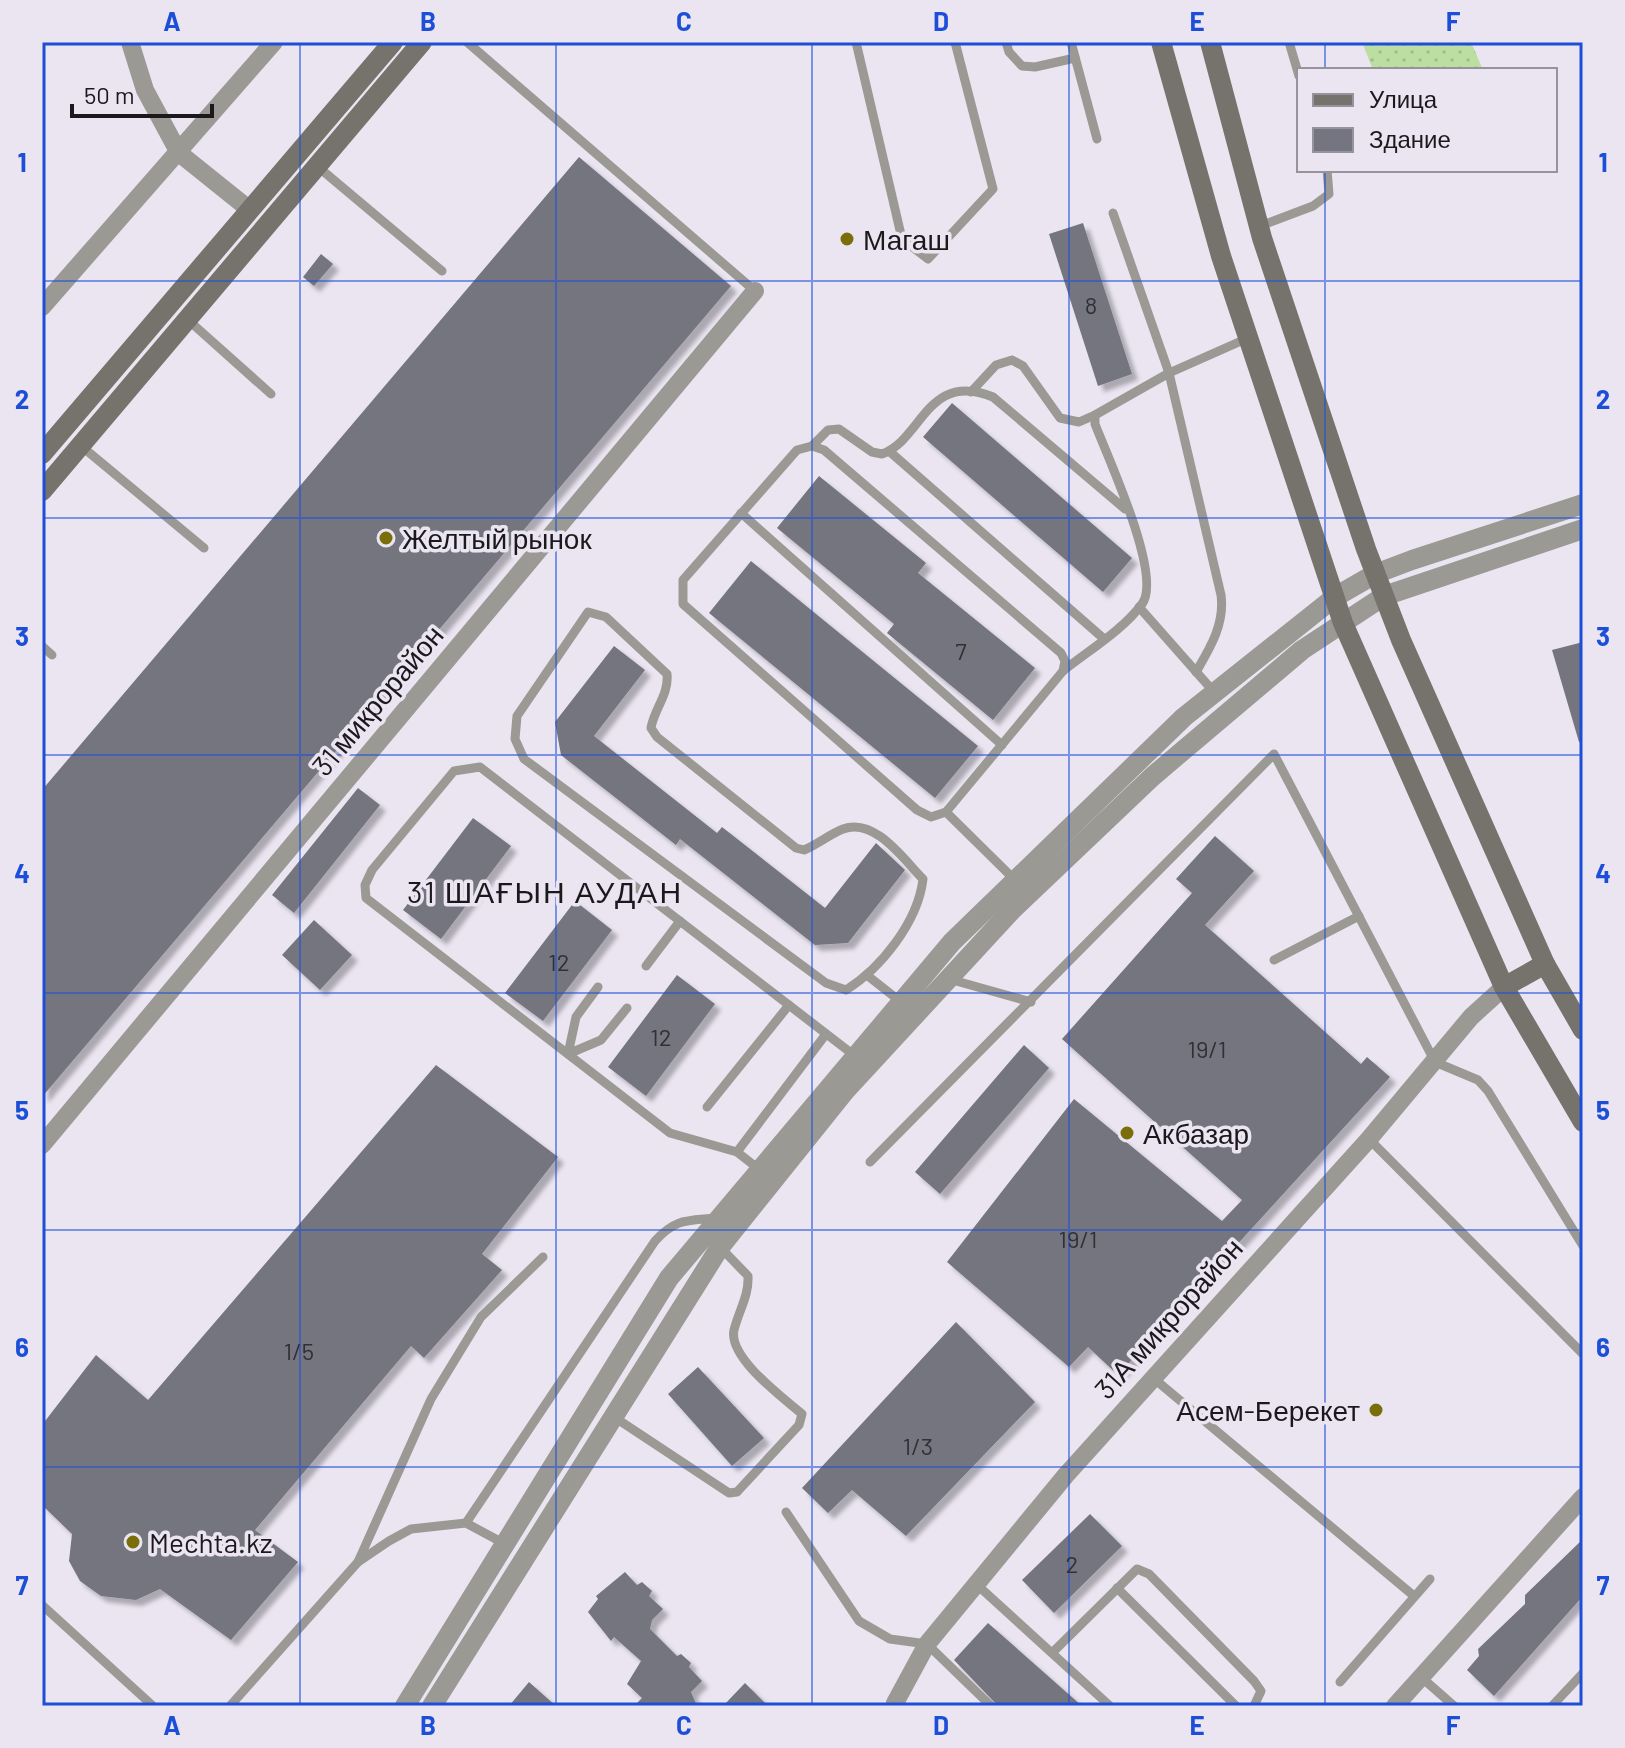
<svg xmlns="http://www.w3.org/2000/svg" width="1625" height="1748" viewBox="0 0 1625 1748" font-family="Barlow,sans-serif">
<defs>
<pattern id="grass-dots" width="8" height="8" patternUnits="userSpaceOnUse" patternTransform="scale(2)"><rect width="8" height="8" fill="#bcdfa1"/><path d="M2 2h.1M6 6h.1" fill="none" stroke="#a1bf8a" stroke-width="1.8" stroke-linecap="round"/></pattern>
<filter id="shadow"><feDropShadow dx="6" dy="6" stdDeviation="2" flood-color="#0004"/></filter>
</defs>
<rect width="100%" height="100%" fill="#eae5f1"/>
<path fill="url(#grass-dots)" d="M1362,42H1471L1483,70H1373Z"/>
<g fill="#747580" filter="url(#shadow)">
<path d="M579,157L731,286L42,1097V790Z"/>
<path d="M1083,223L1132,374L1098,386L1049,234Z"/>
<path d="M321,254L333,264L314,286L303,277Z"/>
<path d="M952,403L1132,558L1103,592L923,437Z"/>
<path d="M819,476L926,563L918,573L1035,668L993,720L887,633L894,624L777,528Z"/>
<path d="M751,561L978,746L935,798L709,613Z"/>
<path d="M1583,642V742H1579L1552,650Z"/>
<path d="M614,646L645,670L594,736L717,833L722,827L825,908L876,843L905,870L848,943L815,945L680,839L676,845L561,755L555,722Z"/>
<path d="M358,788L380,805L294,913L272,895Z"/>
<path d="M473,818L511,846L441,939L403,910Z"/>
<path d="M1215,836L1254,871L1205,925L1361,1064L1367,1057L1390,1077L1118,1375L1088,1347L1069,1367L947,1262L1074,1099L1222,1221L1242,1200L1062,1039L1192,893L1176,879Z"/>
<path d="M575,901L612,930L543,1021L505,993Z"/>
<path d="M314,920L352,955L320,990L282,955Z"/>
<path d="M677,975L715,1004L646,1096L608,1067Z"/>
<path d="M1024,1045L1049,1068L940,1194L915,1172Z"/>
<path d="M436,1065L558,1157L482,1254L502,1270L424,1358L411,1346L255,1530L298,1562L231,1640L160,1589L136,1600L101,1596L80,1581L69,1561L72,1534L42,1505V1425L96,1355L148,1400Z"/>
<path d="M956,1322L1035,1402L906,1536L852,1490L828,1513L802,1488Z"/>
<path d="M698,1367L764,1438L732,1466L668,1394Z"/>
<path d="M1090,1514L1122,1546L1054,1613L1022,1580Z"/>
<path d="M1583,1539V1596L1494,1696L1467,1670L1479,1656L1478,1649L1525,1604V1595Z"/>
<path d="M625,1572L637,1585L642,1582L652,1591L649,1596L663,1609L652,1620L650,1629L677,1656L681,1654L691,1663L689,1667L702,1681L691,1692L697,1706H634L642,1698L627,1684L641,1661L614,1637L611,1641L588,1612L598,1599L596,1596Z"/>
<path d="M988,1623L1082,1706H998L954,1660Z"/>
<path d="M529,1682L556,1706H509Z"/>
<path d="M745,1683L768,1706H723Z"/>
</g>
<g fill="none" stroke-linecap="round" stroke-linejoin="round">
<g stroke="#9a9993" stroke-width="9">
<path d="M467,42L755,291"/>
<path d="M856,42L902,239L928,259L993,189L955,42"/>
<path d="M1006,42L1009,52L1022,66L1035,67L1075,58"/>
<path d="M1071,42L1097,139"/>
<path d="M1289,42L1299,76"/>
<path d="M317,166L442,271"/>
<path d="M1113,213L1169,373L1221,595C1225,624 1210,648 1196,672"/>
<path d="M1260,226L1313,206L1329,194L1327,170"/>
<path d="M187,319L271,394"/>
<path d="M971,392L996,365L1012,360L1023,366L1060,418L1079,422L1095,415"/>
<path d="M80,445L204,548"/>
<path d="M812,446L824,450L1061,653L1065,661L1063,671L946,812L931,817L917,810L683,604V580L797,450Z"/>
<path d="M812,446L828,430L839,429L872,452L882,454C922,440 927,370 993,397L1125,509"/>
<path d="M889,451L1103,638"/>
<path d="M741,513L1002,745"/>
<path d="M1139,607L1214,692"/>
<path d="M588,612L606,617L667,674C669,695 654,709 651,728L657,737L796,848L804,850C818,844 830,834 843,829C875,817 904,860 923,879C918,922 881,968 846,990L826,983L524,759L515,739L517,716Z"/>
<path d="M42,646L52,655"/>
<path d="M1063,671C1088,651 1123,630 1142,604C1163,576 1108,458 1095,424V415L1169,373L1248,338"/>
<path d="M946,812L1016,881"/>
<path d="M1274,960L1359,916"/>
<path d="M646,966L680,921"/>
<path d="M868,976L901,1002"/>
<path d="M949,979L1031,1002"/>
<path d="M598,987L576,1017L568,1054L601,1040L627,1008"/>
<path d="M707,1107L789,1005"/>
<path d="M1369,1139L1583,1354"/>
<path d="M737,1152L826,1034"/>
<path d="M870,1162L1274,754L1435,1062L1478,1080L1488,1091L1583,1246"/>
<path d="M760,1170L737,1152L670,1133L366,898L365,885L372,870L454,771L480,767L855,1056"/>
<path d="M1152,1377L1414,1596"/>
<path d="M614,1417L729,1493L737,1492L799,1425L802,1414C782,1397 728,1357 734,1330C739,1310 749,1296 748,1276L721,1248"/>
<path d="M786,1512L859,1621L890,1639L927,1644L991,1706"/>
<path d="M466,1523L655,1241C676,1218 687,1221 716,1218"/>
<path d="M358,1562L431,1399L481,1317L543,1257"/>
<path d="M975,1583L1110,1706"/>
<path d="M1117,1588L1236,1706"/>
<path d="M42,1605L153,1706"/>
<path d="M1054,1651L1137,1569L1149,1574L1254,1681L1261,1691L1254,1706"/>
<path d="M1421,1677L1454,1706"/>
<path d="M1340,1682L1430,1579"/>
<path d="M230,1706L358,1562L389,1541L411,1529L466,1523L505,1544"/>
<path d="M1552,1706L1583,1673"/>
</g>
<g stroke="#9a9993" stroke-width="18">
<path d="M130,42L145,90L179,153L250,210"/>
<path d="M42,307L274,42"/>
<path d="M42,1145L755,291"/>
<path d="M895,1703L927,1644L1066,1475L1369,1139L1471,1017L1504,987"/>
<path d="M1395,1706L1583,1497"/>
</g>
<g stroke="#9a9993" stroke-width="20">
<path d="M405,1706L669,1278L952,942L1184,717L1335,597L1375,574L1412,560L1583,504"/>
<path d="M432,1706L720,1247L845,1091L1012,910L1153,776L1302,650L1384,596L1583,529"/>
</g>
<g stroke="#75736b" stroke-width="20">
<path d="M1161,42L1221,256L1343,623L1504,987L1583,1122"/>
<path d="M1210,42L1262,238L1366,549L1401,640L1545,964L1583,1030"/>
<path d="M42,454L393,42"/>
<path d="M42,491L422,42"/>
<path d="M1504,987L1545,964"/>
</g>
</g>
<path fill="none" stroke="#1d4ed8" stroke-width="2" stroke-opacity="0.55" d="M300,42V1706M556,42V1706M812,42V1706M1069,42V1706M1325,42V70M1325,170V1706M42,281H1583M42,518H1583M42,755H1583M42,993H1583M42,1230H1583M42,1467H1583"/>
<g fill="#7a6e0a" stroke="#eae5f1" stroke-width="3">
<circle cx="847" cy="239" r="8"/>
<circle cx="386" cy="538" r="8"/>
<circle cx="1127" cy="1133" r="8"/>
<circle cx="1376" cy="1410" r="8"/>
<circle cx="133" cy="1542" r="8"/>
</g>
<g text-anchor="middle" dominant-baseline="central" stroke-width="7" stroke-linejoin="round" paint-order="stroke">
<g font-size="24" fill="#313036">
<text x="1091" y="304">8</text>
<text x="961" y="650">7</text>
<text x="559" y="961">12</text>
<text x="661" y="1036">12</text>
<text x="1207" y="1048">19/1</text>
<text x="1078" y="1238">19/1</text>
<text x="299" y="1350">1/5</text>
<text x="918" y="1445">1/3</text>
<text x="1072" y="1563">2</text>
</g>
<g font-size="28" fill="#1b191d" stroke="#eae5f1" text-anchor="start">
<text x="863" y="239">Магаш</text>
<text x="402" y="538">Желтый рынок</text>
<text x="1143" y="1133">Акбазар</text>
<text x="1360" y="1410" text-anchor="end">Асем-Берекет</text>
<text x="149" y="1542">Mechta.kz</text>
</g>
<g font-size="28" fill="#1b191d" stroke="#eae5f1">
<text transform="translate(377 700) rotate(-50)">31 микрорайон</text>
<text transform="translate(1168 1318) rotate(-48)">31А микрорайон</text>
</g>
<g font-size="30" letter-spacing="2" fill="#1b191d" stroke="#eae5f1">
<text x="545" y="891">31 ШАҒЫН АУДАН</text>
</g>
</g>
<rect width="1625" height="1748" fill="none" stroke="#eae5f1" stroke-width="88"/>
<rect x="1297" y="68" width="260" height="104" fill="#eae5f1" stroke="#97939c" stroke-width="2"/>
<rect x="1313" y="94" width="40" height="12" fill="#75736b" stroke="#97939c" stroke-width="2"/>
<text x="1369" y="108" font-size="24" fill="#1b191d">Улица</text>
<rect x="1313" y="128" width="40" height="24" fill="#747580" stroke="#97939c" stroke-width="2"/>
<text x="1369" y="148" font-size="24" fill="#1b191d">Здание</text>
<path d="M72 104v12h140v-12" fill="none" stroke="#1b191d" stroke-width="4"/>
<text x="84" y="104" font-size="24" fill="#1b191d" stroke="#eae5f1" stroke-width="6" paint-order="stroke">50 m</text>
<rect x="44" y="44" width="1537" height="1660" fill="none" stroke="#1d4ed8" stroke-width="3"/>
<g font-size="26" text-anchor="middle" font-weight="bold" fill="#1d4ed8">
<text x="172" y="31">A</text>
<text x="428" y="31">B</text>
<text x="684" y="31">C</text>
<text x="941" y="31">D</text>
<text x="1197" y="31">E</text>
<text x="1453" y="31">F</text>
<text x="22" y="172">1</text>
<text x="1603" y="172">1</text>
<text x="22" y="409">2</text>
<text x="1603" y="409">2</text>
<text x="22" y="646">3</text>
<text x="1603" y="646">3</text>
<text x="22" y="883">4</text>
<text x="1603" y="883">4</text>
<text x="22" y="1120">5</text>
<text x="1603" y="1120">5</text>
<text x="22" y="1357">6</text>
<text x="1603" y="1357">6</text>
<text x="22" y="1595">7</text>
<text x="1603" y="1595">7</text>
<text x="172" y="1735">A</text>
<text x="428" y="1735">B</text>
<text x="684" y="1735">C</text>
<text x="941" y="1735">D</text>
<text x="1197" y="1735">E</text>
<text x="1453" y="1735">F</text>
</g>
</svg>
